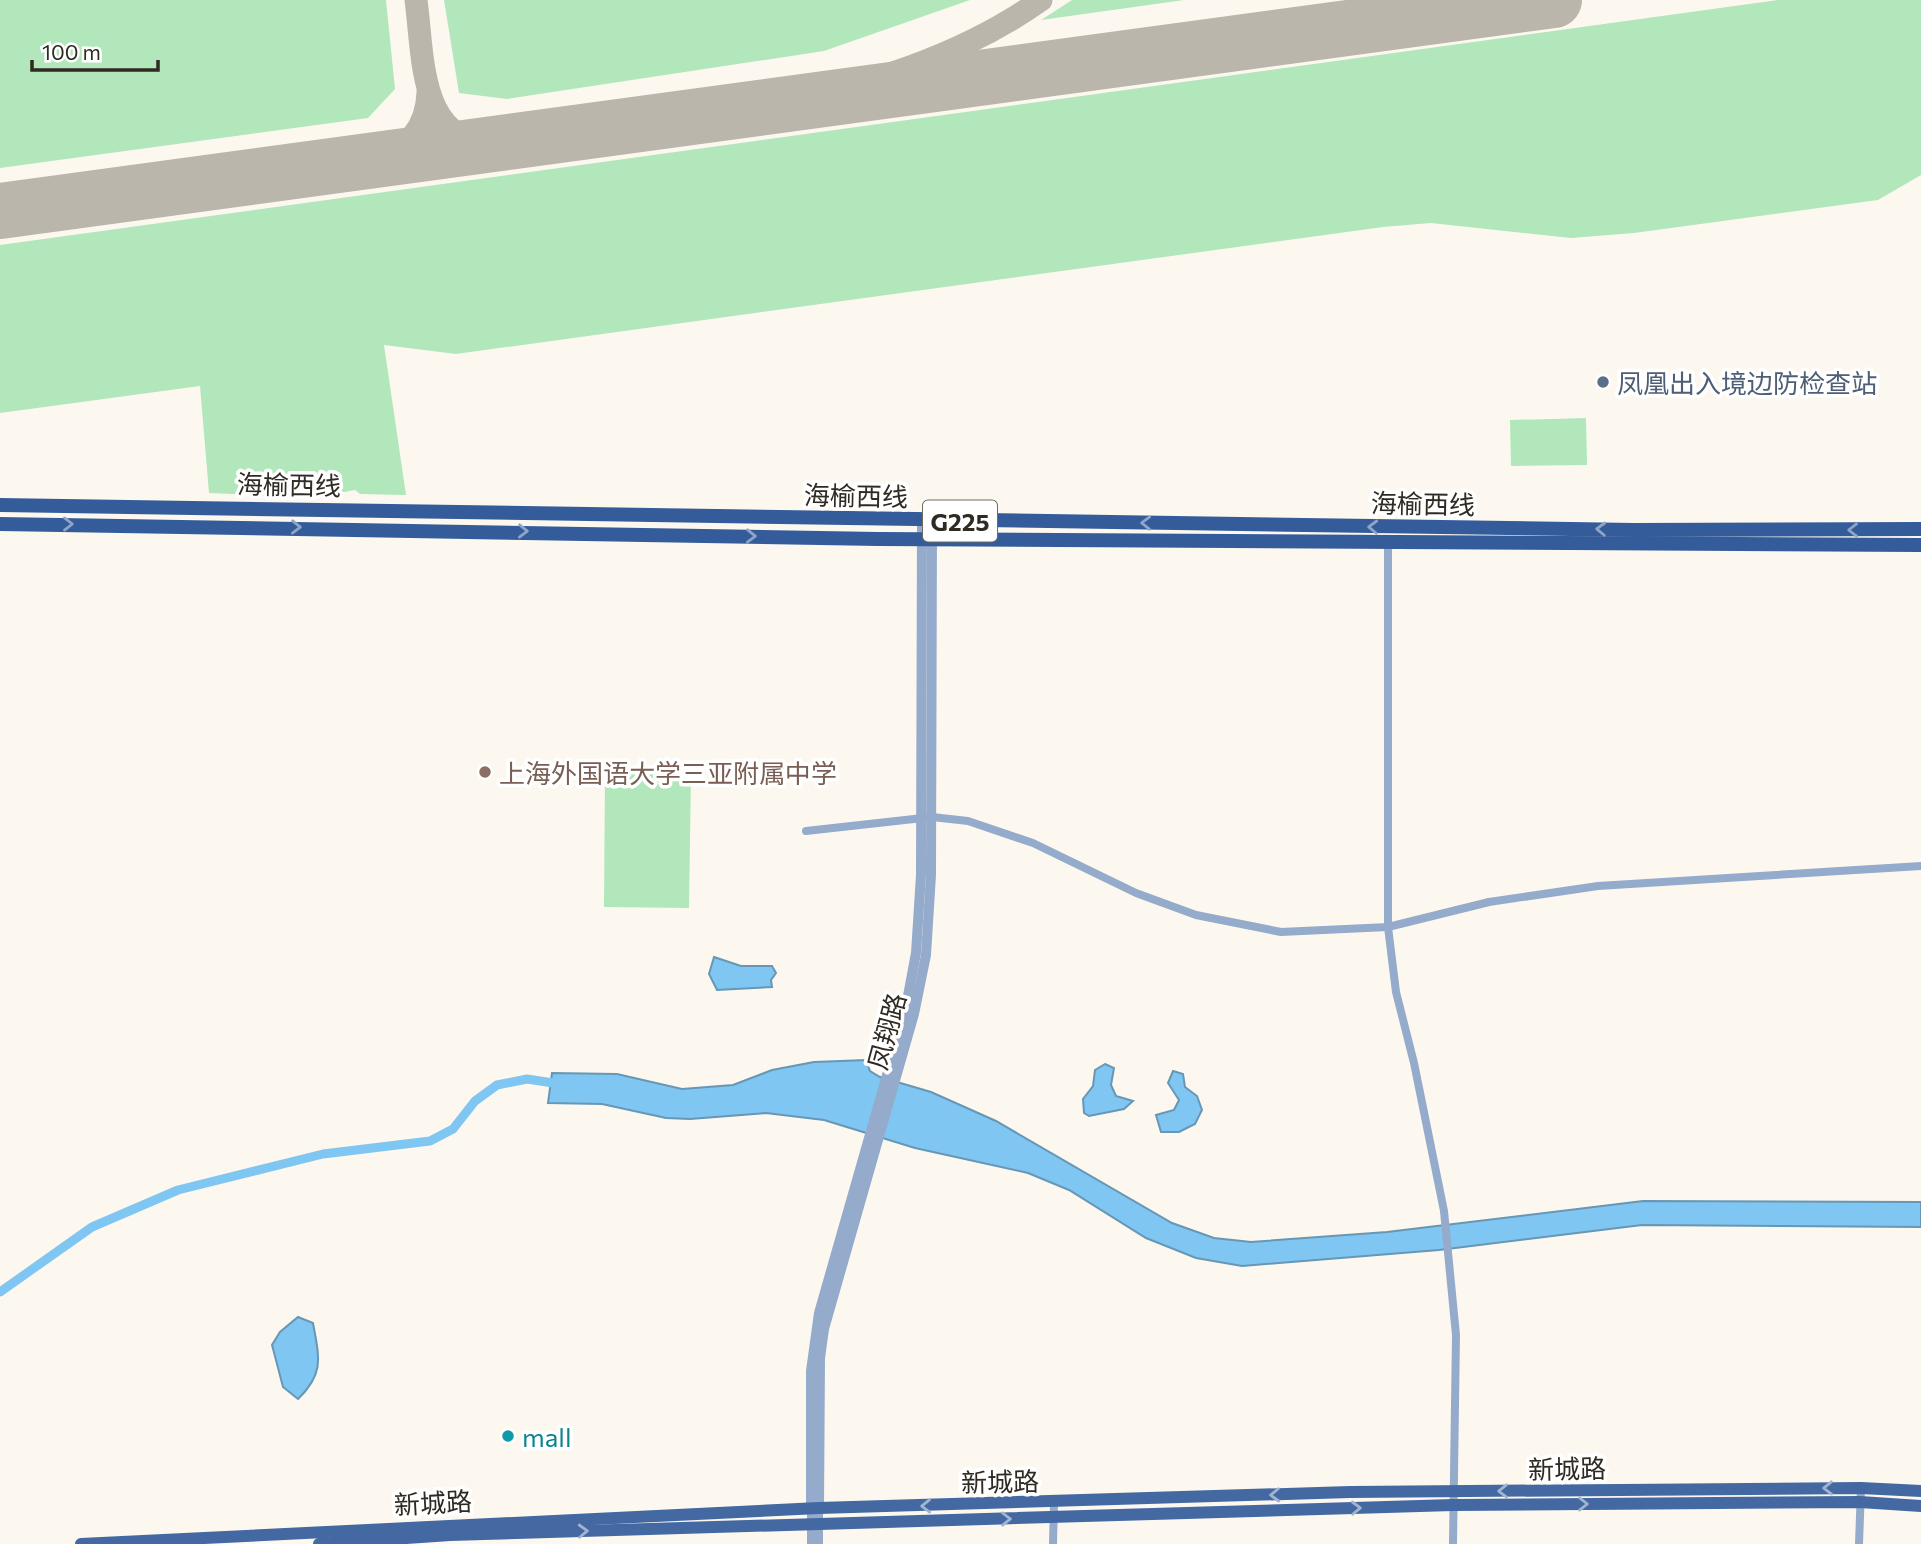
<svg xmlns="http://www.w3.org/2000/svg" width="1921" height="1544" viewBox="0 0 1921 1544" font-family="Commissioner,'Noto Sans SC',sans-serif">
<rect width="100%" height="100%" fill="#fdf8ef"/>
<g fill="#b2e7bb">
<path d="M0,0H386L395,89L368,118L0,168Z"/>
<path d="M444,0H970L824,51L507,99L459,93Z"/>
<path d="M1072,0H1184L1041,20Z"/>
<path d="M1778,0H1921V175L1878,200L1634,233L1571,238L1431,223L1383,227L456,354L384,345L406,495L360,494L355,490C308,500 257,495 209,493L200,386L0,413V245Z"/>
<path d="M1586,418L1587,465L1511,466L1510,420Z"/>
<path d="M605,771L691,772L689,908L604,907Z"/>
</g>
<g fill="#7fc6f3" stroke="#6797b4" stroke-width="2">
<path d="M714,957L741,966H772L776,973L771,980L772,987L717,990L709,974Z"/>
<path d="M866,1060L870,1071L880,1077L931,1092L996,1121L1172,1223L1214,1238L1251,1242L1387,1232L1643,1201L1921,1202V1227L1642,1225L1439,1250L1242,1266L1196,1258L1146,1238L1069,1190L1028,1173L915,1148L824,1120L766,1113L690,1119L666,1118L602,1104L548,1103L552,1073L617,1074L682,1089L733,1085L772,1070L814,1062Z"/>
<path d="M1105,1064L1114,1068L1111,1085L1116,1096L1133,1101L1124,1109L1089,1116L1084,1113L1083,1099L1093,1086L1095,1070Z"/>
<path d="M1173,1071L1183,1074L1185,1087L1197,1096L1202,1110L1195,1124L1179,1132H1161L1156,1115L1174,1110L1179,1100L1168,1083Z"/>
<path d="M298,1317L313,1323C319,1357 325,1373 298,1399L283,1387L272,1345L280,1332Z"/>
</g>
<g fill="none" stroke-linecap="round" stroke-linejoin="round">
<path stroke="#7fc6f3" stroke-width="9" d="M0,1292L92,1227L178,1190L323,1154L430,1141L453,1129L475,1101L497,1085L527,1079L560,1084"/>
<g stroke="#bab6ac" stroke-width="23">
<path d="M416,0C424,59 418,149 502,143"/>
<path d="M1258,40L1319,27L1405,0"/>
<path d="M766,107C861,87 961,57 1041,0"/>
<path d="M372,160C406,151 427,128 428,92"/>
</g>
<path stroke="#bab6ac" stroke-width="56" d="M0,211L1554,0"/>
<g stroke="#95abcc" stroke-width="8">
<path d="M1388,542V927L1396,992L1414,1063L1444,1211L1456,1335L1453,1544"/>
<path d="M806,831L932,817L968,821L1033,843L1136,893L1196,915L1281,932L1388,927L1489,902L1598,886L1921,866"/>
<path d="M811,1544V1508"/>
<path d="M819,1544V1508"/>
<path d="M1053,1544L1054,1503"/>
<path d="M1859,1544L1861,1488"/>
</g>
<g stroke="#95abcc" stroke-width="10">
<path d="M811,1508V1371L819,1313L905,1012L916,953L921,875L922,520"/>
<path d="M819,1508L820,1358L824,1329L914,1014L926,955L931,875L932,520"/>
</g>
<g stroke="#4368a2" stroke-width="12">
<path d="M81,1544L819,1508L1350,1492L1861,1488L1921,1491"/>
<path d="M319,1544L450,1535L1453,1505L1860,1502L1921,1506"/>
</g>
<g stroke="#345c9a" stroke-width="14">
<path d="M0,505L1634,530L1921,529"/>
<path d="M0,524L878,539L1921,545"/>
</g>
</g>
<defs><path id="oneway-chevron" d="M-2-3.5L2.5 0L-2 3.5" fill="none" stroke-width="1.6" stroke-linecap="round" stroke-linejoin="round" transform="scale(1.75)"/></defs>
<g stroke="#8fa5c7">
<use href="#oneway-chevron" transform="translate(1146 523) rotate(-179)"/>
<use href="#oneway-chevron" transform="translate(68 524)"/>
<use href="#oneway-chevron" transform="translate(296 527) rotate(1)"/>
<use href="#oneway-chevron" transform="translate(1373 527) rotate(-178)"/>
<use href="#oneway-chevron" transform="translate(1601 529) rotate(-178)"/>
<use href="#oneway-chevron" transform="translate(1853 530) rotate(180)"/>
<use href="#oneway-chevron" transform="translate(523 531) rotate(1)"/>
<use href="#oneway-chevron" transform="translate(751 536) rotate(1)"/>
</g>
<g stroke="#a1b4d0">
<use href="#oneway-chevron" transform="translate(1828 1488) rotate(179)"/>
<use href="#oneway-chevron" transform="translate(1503 1491) rotate(179)"/>
<use href="#oneway-chevron" transform="translate(1275 1495) rotate(178)"/>
<use href="#oneway-chevron" transform="translate(1583 1504)"/>
<use href="#oneway-chevron" transform="translate(926 1506) rotate(179)"/>
<use href="#oneway-chevron" transform="translate(1356 1508) rotate(-2)"/>
<use href="#oneway-chevron" transform="translate(1006 1519) rotate(-1)"/>
<use href="#oneway-chevron" transform="translate(583 1531) rotate(-2)"/>
</g>
<circle fill="#5c6f8a" stroke="#fff" stroke-width="2.5" cx="1603" cy="382" r="7"/>
<circle fill="#8d6e63" stroke="#fff" stroke-width="2.5" cx="485" cy="772" r="7"/>
<circle fill="#0f9aa8" stroke="#fff" stroke-width="2.5" cx="508" cy="1436" r="7"/>
<g text-anchor="middle" dominant-baseline="central" stroke-width="7" stroke-linejoin="round" paint-order="stroke">
<rect fill="#fff" stroke="#6d6a64" stroke-width="2" x="923" y="500.5" width="74" height="41" rx="5"/>
<g font-size="24" font-weight="bold" fill="#2f2a22">
<text x="960" y="521">G225</text>
</g>
<g font-size="26" fill="#4e5e75" stroke="#fff" text-anchor="start">
<text x="1617" y="382">凤凰出入境边防检查站</text>
</g>
<g font-size="26" fill="#2f2a22" stroke="#fff">
<text transform="translate(289 484) rotate(1)">海榆西线</text>
<text transform="translate(856 495) rotate(1)">海榆西线</text>
<text transform="translate(1423 503) rotate(1)">海榆西线</text>
<text transform="translate(886 1031) rotate(-75)">凤翔路</text>
<text transform="translate(1567 1468) rotate(-1)">新城路</text>
<text transform="translate(1000 1481) rotate(-1)">新城路</text>
<text transform="translate(433 1502) rotate(-3)">新城路</text>
</g>
<g font-size="26" fill="#785e54" stroke="#fff" text-anchor="start">
<text x="499" y="772">上海外国语大学三亚附属中学</text>
</g>
<g font-size="26" fill="#0d838f" stroke="#fff" text-anchor="start">
<text x="522" y="1436">mall</text>
</g>
</g>
<path d="M32 60v10h126v-10" fill="none" stroke="#2f2a22" stroke-width="3.5"/>
<text x="42" y="60" font-size="21" fill="#2f2a22" stroke="#ffffff" stroke-width="5" paint-order="stroke">100 m</text>
</svg>
